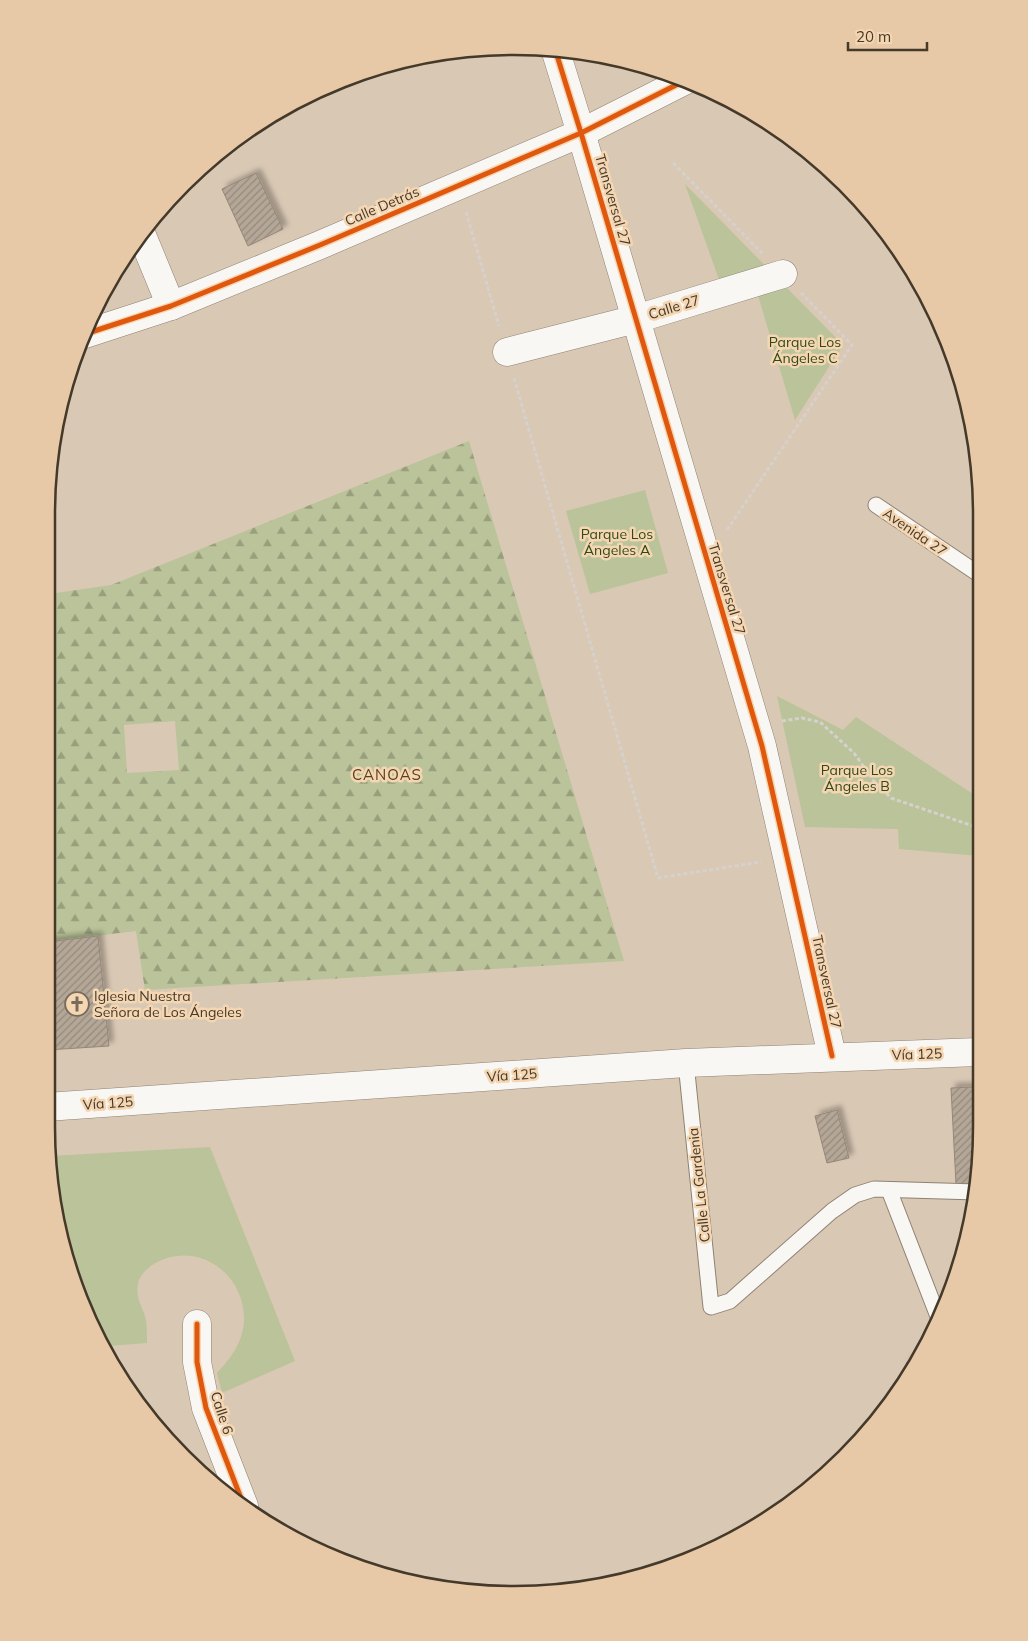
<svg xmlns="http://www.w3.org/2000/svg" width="1028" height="1641" viewBox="0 0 1028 1641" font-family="Mulish,sans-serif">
<defs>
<pattern id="forest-firs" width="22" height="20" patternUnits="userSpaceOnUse" patternTransform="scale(1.25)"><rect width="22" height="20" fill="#bac399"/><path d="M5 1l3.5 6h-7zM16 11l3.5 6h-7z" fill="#999f7d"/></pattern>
<pattern id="building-hatch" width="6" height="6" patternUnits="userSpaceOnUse" patternTransform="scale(1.25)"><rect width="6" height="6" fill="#b4a797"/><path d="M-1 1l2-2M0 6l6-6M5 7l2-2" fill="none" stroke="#94897b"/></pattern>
<filter id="shadow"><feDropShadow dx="4.5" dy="-4.5" stdDeviation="2.5" flood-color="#0004"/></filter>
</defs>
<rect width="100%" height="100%" fill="#d9c8b4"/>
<g fill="#bac399">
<path d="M685,184L843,345L795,420L757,292L727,302Z"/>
<path d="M645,490L668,573L590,594L566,511Z"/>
<path d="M777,696L843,730L856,717L979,798V856L899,849L898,829L805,827Z"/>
<path d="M210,1147L295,1361L222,1393L217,1373C232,1357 245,1339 244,1316C242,1270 194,1240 154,1264C147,1268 139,1276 138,1284C135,1298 143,1307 146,1320C147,1328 147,1336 147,1343L108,1346L71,1277L51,1156Z"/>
</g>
<path fill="url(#forest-firs)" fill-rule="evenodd" d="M469,441L624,961L145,990L136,931L47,942L49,594L111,585ZM175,721L179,770L127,773L124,725Z"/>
<g fill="url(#building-hatch)" stroke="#948778" filter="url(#shadow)">
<path d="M256,173L283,229L248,246L222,189Z"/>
<path d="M98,936L109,1046L47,1050V1037L52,1036L47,971V942Z"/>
<path d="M973,1087L976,1184H956L951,1088Z"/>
<path d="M837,1110L849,1158L827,1163L815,1116Z"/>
<path d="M916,1358L910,1369L906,1363Z"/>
</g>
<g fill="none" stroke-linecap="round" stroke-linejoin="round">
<g stroke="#8f8273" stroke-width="17">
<g id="service">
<path d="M876,505L980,575"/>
<path d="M686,1063L711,1307L730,1301L832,1211L855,1195L874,1189L977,1192"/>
<path d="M889,1190L939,1319"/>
</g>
</g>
<g stroke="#8f8273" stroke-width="29">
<g id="minor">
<path d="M555,49L581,133L762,746L832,1056"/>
<path d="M141,233L171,306"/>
<path d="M82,335L171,306L320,245L581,133L684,81"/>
<path d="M507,352L636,319L783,274"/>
<path d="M197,1324V1362L206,1408L244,1506"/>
</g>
</g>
<g stroke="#8f8273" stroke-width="29">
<path id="secondary" d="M46,1107L686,1063L978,1052"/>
</g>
<g stroke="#d6d1cc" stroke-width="3" stroke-dasharray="4 2.5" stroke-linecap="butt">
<path d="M673,163L762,253"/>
<path d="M466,212L499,326"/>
<path d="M514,378L658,878L761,862"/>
<path d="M727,530L852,345L801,293"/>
<path d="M782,721L802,718L820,722L854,753L873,780L891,798L979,828"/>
</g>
<use href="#service" stroke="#f9f7f4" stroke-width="15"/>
<use href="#minor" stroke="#f9f7f4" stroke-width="28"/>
<use href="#secondary" stroke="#f9f7f4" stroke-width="28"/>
<g stroke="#f5d6b2" stroke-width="8">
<g id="cycleway">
<path d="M555,49L581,133L762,746L832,1056"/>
<path d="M82,335L171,306L320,245L581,133L684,81"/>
<path d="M197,1324V1362L206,1408L244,1506"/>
</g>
</g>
<use href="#cycleway" stroke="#e0570e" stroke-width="5"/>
</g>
<defs>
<g id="church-ring" transform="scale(1.25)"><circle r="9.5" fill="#f5d6b2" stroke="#796b5a" stroke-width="1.5"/><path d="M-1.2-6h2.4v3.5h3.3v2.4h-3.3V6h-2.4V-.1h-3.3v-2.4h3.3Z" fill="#796b5a"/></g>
</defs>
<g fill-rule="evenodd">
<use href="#church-ring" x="77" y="1004"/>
</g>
<g text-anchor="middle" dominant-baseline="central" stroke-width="5" stroke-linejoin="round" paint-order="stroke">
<g font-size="14" fill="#45392a" stroke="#f5d6b2">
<text transform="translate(613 200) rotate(74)">Transversal 27</text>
<text transform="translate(382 206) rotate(-23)">Calle Detrás</text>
<text transform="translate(674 307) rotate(-17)">Calle 27</text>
<text transform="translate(915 532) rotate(34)">Avenida 27</text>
<text transform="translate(727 589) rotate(73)">Transversal 27</text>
<text transform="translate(827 982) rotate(78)">Transversal 27</text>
<text transform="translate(917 1054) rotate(-2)">Vía 125</text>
<text transform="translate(512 1075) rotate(-4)">Vía 125</text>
<text transform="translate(108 1103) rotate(-4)">Vía 125</text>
<text transform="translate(699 1185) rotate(-96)">Calle La Gardenia</text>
<text transform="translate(222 1413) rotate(72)">Calle 6</text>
</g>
<g font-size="14" fill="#324917" stroke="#f5d6b2">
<text x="805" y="342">Parque Los<tspan x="805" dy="16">Ángeles C</tspan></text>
<text x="617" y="534">Parque Los<tspan x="617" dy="16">Ángeles A</tspan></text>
<text x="857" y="770">Parque Los<tspan x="857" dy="16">Ángeles B</tspan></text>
</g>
<g font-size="14" fill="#45392a" stroke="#f5d6b2" text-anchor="start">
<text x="94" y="996">Iglesia Nuestra<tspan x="94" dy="16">Señora de Los Ángeles</tspan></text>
</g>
<g font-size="15" letter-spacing="1" fill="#5a4020" stroke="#f5d6b2">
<text x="387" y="774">CANOAS</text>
</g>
</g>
<path d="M0 0H1028V1641H0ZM514 55H514A459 459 0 0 1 973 514V1127A459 459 0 0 1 514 1586H514A459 459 0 0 1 55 1127V514A459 459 0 0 1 514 55Z" fill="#e7c9a7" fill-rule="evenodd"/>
<path fill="none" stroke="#45392a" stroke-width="2.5" d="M514 55H514A459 459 0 0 1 973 514V1127A459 459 0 0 1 514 1586H514A459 459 0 0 1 55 1127V514A459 459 0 0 1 514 55Z"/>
<path d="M848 42v8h79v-8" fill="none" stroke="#45392a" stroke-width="2.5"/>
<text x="856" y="42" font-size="15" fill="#45392a" stroke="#f5d6b2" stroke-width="4" paint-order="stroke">20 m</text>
</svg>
